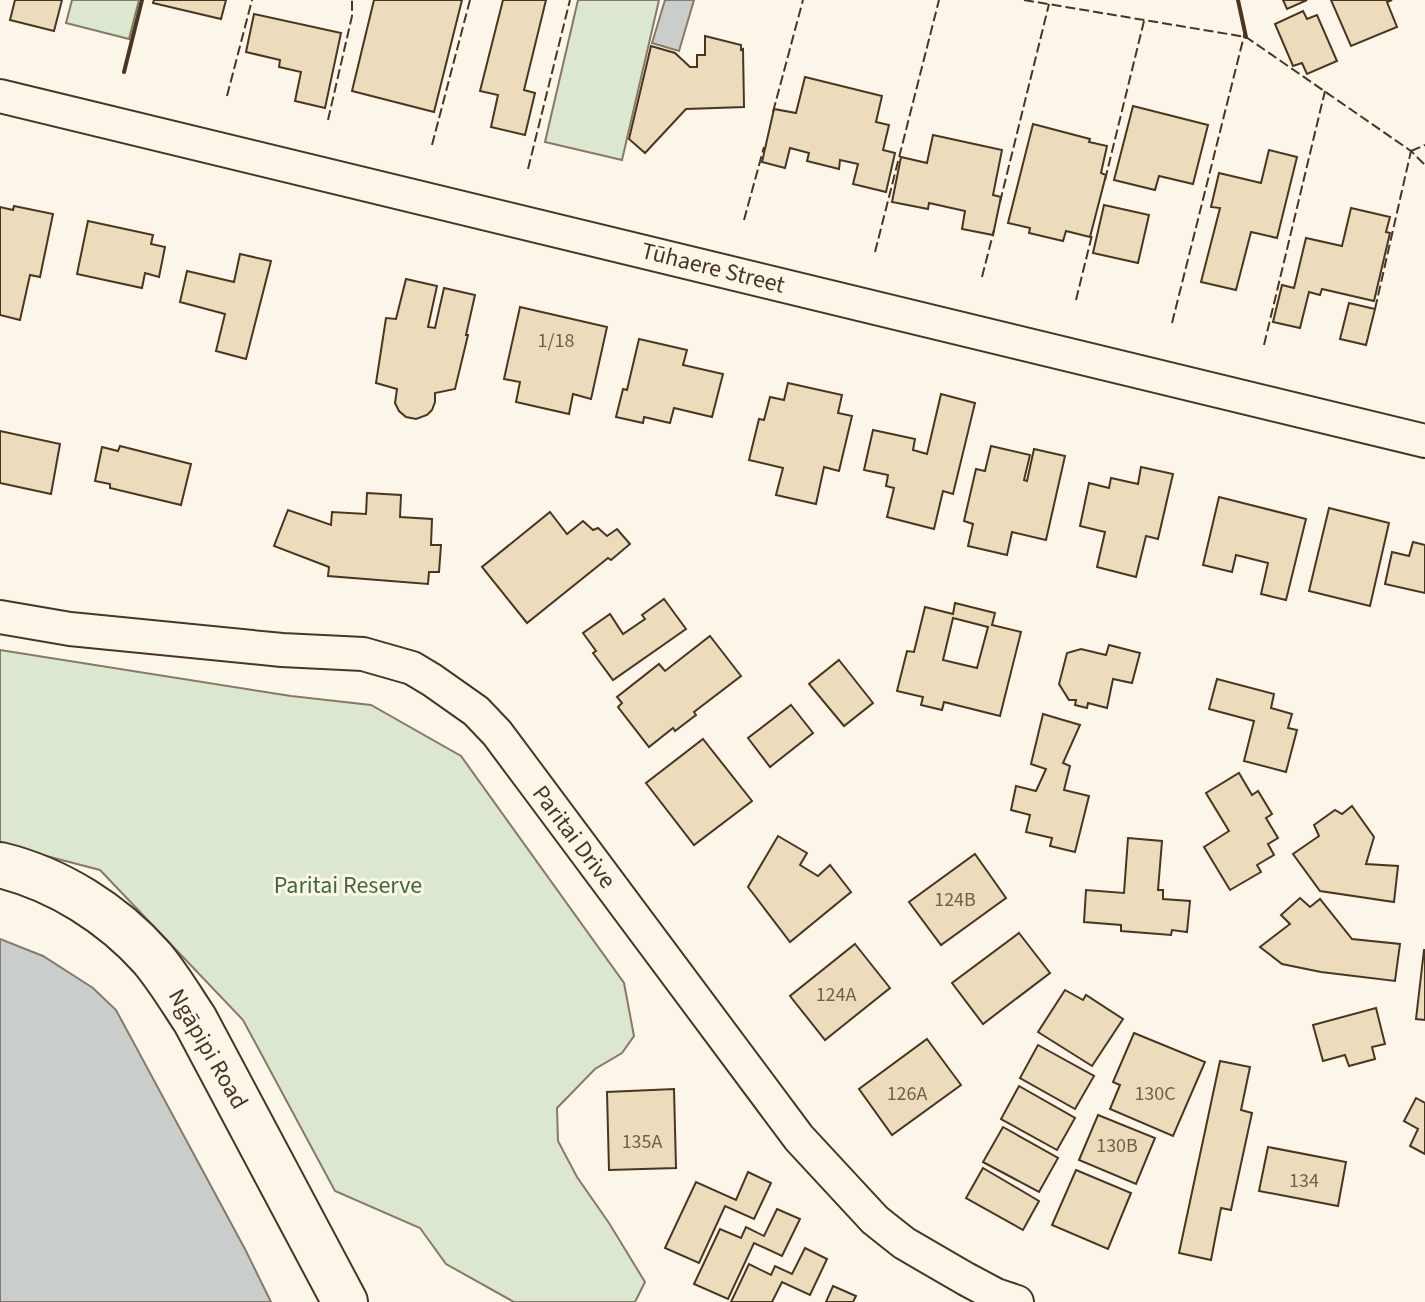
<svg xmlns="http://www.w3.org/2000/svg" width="1425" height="1302" viewBox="0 0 1425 1302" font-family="'Source Sans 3',sans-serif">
<rect width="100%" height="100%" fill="#fbf6e9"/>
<g fill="#dce7d0" stroke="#887966" stroke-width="2">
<path d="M72,0H139L129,39L66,23Z"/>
<path d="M578,0H659L622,160L545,142Z"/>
<path d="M0,650L291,696L371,705L461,756L624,983L634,1036L622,1053L595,1069L557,1108L558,1141L577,1177L609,1223L645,1282L635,1302H514L446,1264L420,1228L335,1191L243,1020L100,870L0,844Z"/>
</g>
<g fill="#c9cecd" stroke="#887966" stroke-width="2">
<path d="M665,0H694L679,51L652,43Z"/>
<path d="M0,939L43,956L93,988L116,1010L246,1251L271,1302H0Z"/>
</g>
<g fill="#ecdcbc" stroke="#4a3520" stroke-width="2" fill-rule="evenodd">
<path d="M15,0H62L54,31L10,20Z"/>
<path d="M154,0H226L221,19L153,3Z"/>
<path d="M374,0H462L434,112L352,91Z"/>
<path d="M503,0H546L524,90L535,93L525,135L491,127L498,95L480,91Z"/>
<path d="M1283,0H1307L1287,9Z"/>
<path d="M1331,0H1392L1387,2L1397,27L1351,46Z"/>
<path d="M1303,11L1307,19L1317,15L1337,61L1307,74L1302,63L1293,66L1275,24Z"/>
<path d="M254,14L341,33L325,108L295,101L301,72L279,67L280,60L246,52Z"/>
<path d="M705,36L741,45V50L743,49L744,107L686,109L645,153L629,139L651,46L675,53L690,67H697V55H705Z"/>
<path d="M805,77L882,96L876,122L889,125L883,150L895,153L886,192L853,184L858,164L840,160L839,169L807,161L809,153L790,148L785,168L762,162L774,109L796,113Z"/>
<path d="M1133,106L1208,125L1193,184L1159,176L1155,190L1114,180Z"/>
<path d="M1033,124L1090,139L1089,142L1107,146L1101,173L1106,175L1090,237L1066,231L1063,241L1029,233L1030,228L1008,223Z"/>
<path d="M933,135L1002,150L993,195L1001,197L993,235L962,229L965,211L929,203L928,209L892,202L901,157L927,163Z"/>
<path d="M1269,150L1297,157L1277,238L1251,232L1236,290L1201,282L1220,208L1211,207L1219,173L1261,183Z"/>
<path d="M1104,205L1149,215L1138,263L1093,253Z"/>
<path d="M14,206L53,214L40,277L30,275L20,320L0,315V207L13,210Z"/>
<path d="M1351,208L1390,217L1386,232L1390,233L1374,301L1322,289L1320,295L1309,292L1300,328L1273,322L1282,285L1294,288L1306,238L1342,246Z"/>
<path d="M88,221L153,235L151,244L165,247L159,277L145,273L142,288L77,274Z"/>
<path d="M240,254L271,261L246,359L216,351L225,314L180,302L187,271L234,282Z"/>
<path d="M406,279L437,286L428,327L435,328L444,288L475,295L466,335H468L455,389L435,393V402L432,410L427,415L416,419L406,417L399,411L395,403L397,389L376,383L386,318L396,319Z"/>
<path d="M1349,303L1375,309L1366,345L1340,339Z"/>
<path d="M520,307L607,327L591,399L573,394L569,414L516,402L520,382L504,379Z"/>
<path d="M639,339L687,350L683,365L723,374L712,417L674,408L670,423L644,417L643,423L616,417L623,389L627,390Z"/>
<path d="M788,383L842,395L838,413L852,416L839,471L824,467L816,504L776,495L783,468L749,460L759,419L764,420L770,397L784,400Z"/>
<path d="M941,394L975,403L953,494L943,491L934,529L887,517L894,488L886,486L888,475L864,470L873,430L915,439L913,450L927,454Z"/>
<path d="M0,431L60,444L51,494L0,483Z"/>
<path d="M120,446L191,464L181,505L110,488V484L95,481L102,447L118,451Z"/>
<path d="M991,446L1030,455L1024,480L1027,481L1034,449L1065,456L1046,540L1012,532L1007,555L968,546L973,524L964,521L976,469L985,471Z"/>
<path d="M1141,467L1173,474L1158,539L1146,536L1136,577L1097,567L1105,532L1080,526L1089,483L1109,488L1111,478L1138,484Z"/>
<path d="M367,493L401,495L400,517L432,519L431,545H441L439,572H429L428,584L328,576L329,567L274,546L288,510L331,525L332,512L366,514Z"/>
<path d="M1219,497L1306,519L1286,600L1261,594L1268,563L1236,555L1232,572L1203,565Z"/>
<path d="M1329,508L1389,523L1370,606L1309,591Z"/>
<path d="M550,512L567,534L583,521L593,530L598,528L607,536L617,529L630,544L611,560L608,558L527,623L482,567Z"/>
<path d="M1413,542L1425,545V593L1385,584L1392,552L1409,556Z"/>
<path d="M664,599L686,629L613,680L593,653L596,651L583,633L610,614L623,634L645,619L642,615Z"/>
<path d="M955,603L995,613L992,625L1021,632L1000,716L944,702L942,710L921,705L923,697L897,691L907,651L914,652L925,607L953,614ZM953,618L988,627L977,668L943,660Z"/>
<path d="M710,636L741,676L694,712L696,715L675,731L673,728L649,747L618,707L622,703L617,697L659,664L665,671Z"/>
<path d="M1109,645L1140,653L1132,683L1113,679L1107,708L1088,703L1087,708L1075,705L1076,700H1069L1059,684L1067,653L1081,649L1106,655Z"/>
<path d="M839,660L873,703L844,726L809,684Z"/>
<path d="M1217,679L1274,694L1271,708L1292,714L1288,728L1297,730L1286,772L1244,761L1254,721L1209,709Z"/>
<path d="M791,705L813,733L770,767L748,738Z"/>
<path d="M1043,714L1080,725L1063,763L1070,766L1064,790L1089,796L1075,852L1050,846L1052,838L1026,832L1030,815L1011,810L1016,786L1036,791L1046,769L1031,764Z"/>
<path d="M703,739L752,801L694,845L646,783Z"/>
<path d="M1239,773L1252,795L1258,791L1272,814L1266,818L1278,838L1268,844L1274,855L1257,865L1261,872L1230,890L1204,847L1229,831L1206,793Z"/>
<path d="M1352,806L1374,837L1366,864L1398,866L1394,902L1320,891L1293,854L1319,836L1314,825L1335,810L1342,814Z"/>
<path d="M778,836L807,853L800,865L818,876L830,865L851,892L790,942L748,887Z"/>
<path d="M1128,838L1162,841L1158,890H1163V899L1190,901L1187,932L1172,930L1171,935L1121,931V925L1084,922L1086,890L1124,893Z"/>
<path d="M975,854L1006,898L941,945L909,902Z"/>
<path d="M1300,898L1310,907L1320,899L1352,939L1400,944L1395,981L1321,972L1282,964L1260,947L1290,924L1281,915Z"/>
<path d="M1019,933L1050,973L983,1024L952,983Z"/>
<path d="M855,944L890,988L825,1040L790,996Z"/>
<path d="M1424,950H1425V1020L1416,1019Z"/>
<path d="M1065,990L1083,1000L1086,995L1123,1019L1092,1066L1038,1032Z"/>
<path d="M1376,1008L1385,1044L1372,1047L1375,1059L1349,1066L1345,1055L1323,1061L1313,1025Z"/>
<path d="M1134,1033L1205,1062L1173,1136L1110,1109L1120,1085L1113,1082Z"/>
<path d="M927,1039L961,1085L892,1135L859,1089Z"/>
<path d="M1038,1045L1094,1076L1075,1109L1020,1078Z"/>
<path d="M1220,1061L1250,1067L1241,1110L1252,1113L1231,1210L1221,1208L1211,1260L1179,1253Z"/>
<path d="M1019,1086L1075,1118L1057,1150L1001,1119Z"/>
<path d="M674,1089L676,1168L609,1170L607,1092Z"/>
<path d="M1416,1098L1425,1103V1154L1410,1146L1418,1129L1404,1121Z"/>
<path d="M1098,1115L1155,1138L1136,1184L1079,1160Z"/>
<path d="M1003,1127L1058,1158L1039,1192L983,1162Z"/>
<path d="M1268,1147L1346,1162L1338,1206L1259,1191Z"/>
<path d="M983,1168L1039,1201L1023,1230L966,1198Z"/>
<path d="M1076,1170L1131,1193L1108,1249L1052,1225Z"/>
<path d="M748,1172L771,1183L754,1219L725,1206L699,1263L665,1248L696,1182L736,1200Z"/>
<path d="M777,1209L800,1219L782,1256L754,1243L728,1299L694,1284L720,1229L741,1238L746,1227L764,1236Z"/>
<path d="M805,1248L827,1259L810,1295L782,1282L772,1302H731L749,1264L771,1275L775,1266L792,1274Z"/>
<path d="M833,1286L856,1296L853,1302H826Z"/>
</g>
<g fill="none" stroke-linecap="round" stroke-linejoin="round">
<g stroke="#4a3520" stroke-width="36">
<g id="street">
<path d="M0,96L1425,441"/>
<path d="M0,617L70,629L282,650L363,654L412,668L432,680L476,711L497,733L799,1138L875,1220L904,1243L966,1279L996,1295L1017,1302"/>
</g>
</g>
<g stroke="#4a3520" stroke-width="48">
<path id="secondary" d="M0,865C58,879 113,914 152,958C168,977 181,999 195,1020L345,1302"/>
</g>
<use href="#street" stroke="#fbf6e9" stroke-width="32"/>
<use href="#secondary" stroke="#fbf6e9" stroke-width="44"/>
<g stroke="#4a3520" stroke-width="2" stroke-dasharray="10 4" stroke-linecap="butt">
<path d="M1024,0L1246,37L1411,151L1425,165"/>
<path d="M227,96L252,0"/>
<path d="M773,112L803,0"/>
<path d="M328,120L352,16V0"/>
<path d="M432,145L470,0"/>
<path d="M1411,151L1425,145"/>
<path d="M528,169L570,0"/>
<path d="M1105,180L1144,21"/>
<path d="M1000,202L1049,4"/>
<path d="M744,220L764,147"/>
<path d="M875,252L939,0"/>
<path d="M982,277L994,230"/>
<path d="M1076,300L1092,235"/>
<path d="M1375,309L1411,151"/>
<path d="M1172,323L1245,32"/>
<path d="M1264,345L1325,91"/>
</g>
<g stroke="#4a3520" stroke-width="4">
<path d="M1238,0L1246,37"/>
<path d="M124,72L142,0"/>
</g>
</g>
<g text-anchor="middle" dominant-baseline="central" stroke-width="6" stroke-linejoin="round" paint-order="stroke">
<g font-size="20" fill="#725f47">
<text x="556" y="341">1/18</text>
<text x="955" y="900">124B</text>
<text x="836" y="995">124A</text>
<text x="907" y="1094">126A</text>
<text x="1155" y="1094">130C</text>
<text x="642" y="1142">135A</text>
<text x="1117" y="1146">130B</text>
<text x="1304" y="1181">134</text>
</g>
<g font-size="24" fill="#4a3520" stroke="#fbf6e9">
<text transform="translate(713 268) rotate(14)">Tūhaere Street</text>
<text transform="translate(574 837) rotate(53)">Paritai Drive</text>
<text transform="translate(208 1049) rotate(60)">Ngāpipi Road</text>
</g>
<g font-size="24" fill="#436837" stroke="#fbf6e9">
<text x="348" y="885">Paritai Reserve</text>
</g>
</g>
</svg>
